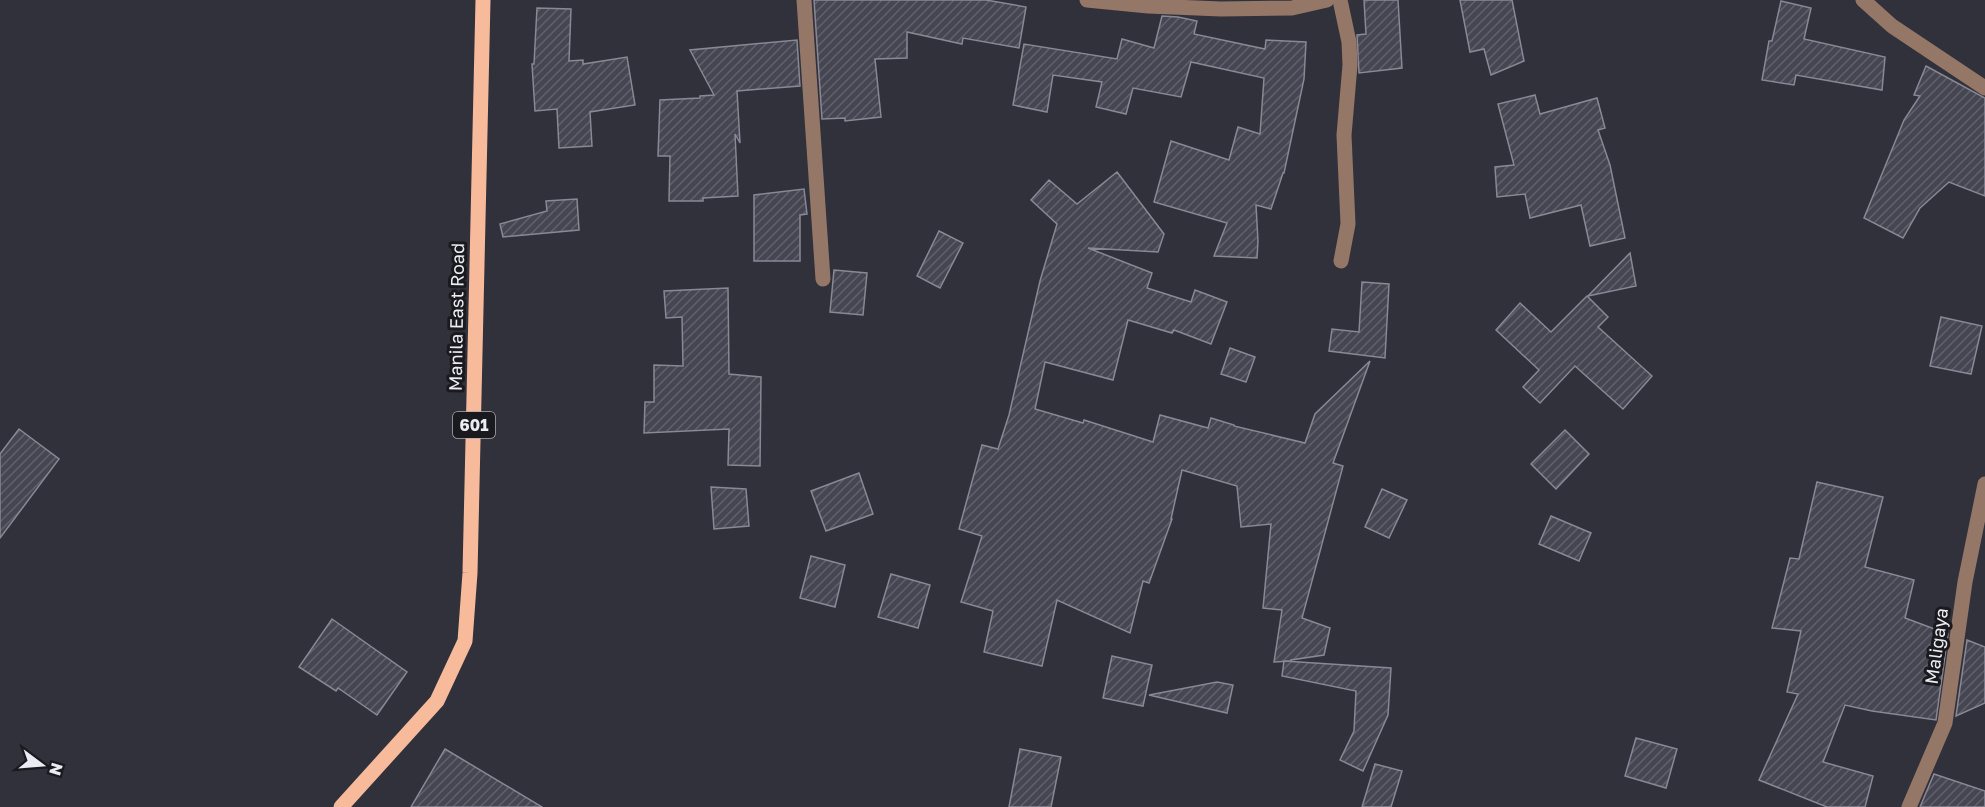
<svg xmlns="http://www.w3.org/2000/svg" width="1985" height="807" viewBox="0 0 1985 807" font-family="'Golos Text',sans-serif">
<defs>
<pattern id="building-hatch" width="6" height="6" patternUnits="userSpaceOnUse" patternTransform="scale(1.5)"><rect width="6" height="6" fill="#464652"/><path d="M-1 1l2-2M0 6l6-6M5 7l2-2" fill="none" stroke="#61616b"/></pattern>
</defs>
<rect width="100%" height="100%" fill="#31313c"/>
<g fill="url(#building-hatch)" stroke="#888896" stroke-width="1.5">
<path d="M814,0H986L1026,7L1019,48L963,38L962,44L907,32V58L875,59L881,117L845,121V118L822,119Z"/>
<path d="M1364,0H1398L1402,68L1359,73L1357,35L1366,34Z"/>
<path d="M1460,0H1512L1524,61L1491,75L1484,49L1470,52Z"/>
<path d="M1781,1L1811,8L1804,39L1885,57L1882,90L1796,75L1794,85L1762,80L1769,41H1772Z"/>
<path d="M537,8L571,9L569,61L583,60V64L627,57L635,105L590,112L592,146L559,148L557,109L535,111L532,64H534Z"/>
<path d="M1162,16L1178,17L1197,21L1194,34L1265,49L1266,40L1306,42L1304,79L1284,173H1283L1271,209L1256,205L1258,241L1257,258L1214,256L1227,223L1154,202L1171,141L1229,160L1238,127L1260,134L1264,78L1191,62L1181,97L1133,88L1126,114L1096,107L1102,82L1053,75L1047,112L1013,105L1024,44L1117,59L1122,39L1154,48Z"/>
<path d="M797,40L800,86L737,91L740,143L735,134L738,196L703,198V201H669L670,156H658L660,100L700,98V96L714,95L690,50Z"/>
<path d="M1926,66L1985,98V196L1949,182L1920,208L1903,238L1864,218L1904,120L1920,96L1914,95Z"/>
<path d="M1535,95L1540,114L1597,98L1605,128L1598,130L1610,165L1625,238L1590,246L1581,205L1530,218L1525,194L1497,197L1495,167L1514,165L1498,104Z"/>
<path d="M1117,172L1164,234L1158,252L1088,248L1152,273L1147,288L1191,302L1195,290L1227,302L1211,344L1174,330L1172,333L1128,320L1113,380L1045,362L1035,409L1083,423L1084,420L1153,442L1160,415L1208,428L1211,418L1234,425V426L1305,443L1315,414L1370,361L1333,463L1343,466L1302,618L1330,628L1324,655L1291,660V661L1274,662L1282,610L1263,608L1271,524L1241,527L1237,486L1182,470L1171,519H1172L1149,583L1143,581L1130,633L1057,600L1042,666L984,652L993,611L961,602L982,536L959,529L982,445L998,449L1009,415L1040,281L1057,224L1031,200L1049,180L1077,204Z"/>
<path d="M804,189L807,214L800,215V261H754V195Z"/>
<path d="M577,199L579,230L503,237L500,224L547,211L546,201Z"/>
<path d="M939,231L963,243L940,288L917,276Z"/>
<path d="M1630,253L1636,286L1588,296Z"/>
<path d="M834,270L867,273L863,315L830,312Z"/>
<path d="M1362,282L1389,284L1385,358L1329,351L1332,329L1359,332Z"/>
<path d="M728,288L729,374L761,377L760,466L728,465L729,429L644,433L645,402H654V365L683,366L682,317L666,318L664,291Z"/>
<path d="M1587,296L1608,317L1598,327L1652,376L1623,409L1575,366L1540,403L1523,387L1539,370L1496,330L1520,303L1551,332Z"/>
<path d="M1941,317L1982,326L1971,374L1930,366Z"/>
<path d="M1230,348L1255,357L1246,382L1221,374Z"/>
<path d="M19,429L59,459L0,538V454Z"/>
<path d="M1565,430L1589,454L1556,489L1531,464Z"/>
<path d="M859,473L873,514L826,531L811,491Z"/>
<path d="M1817,482L1883,497L1865,567L1914,580L1905,618L1948,634L1936,720L1872,711L1845,705L1823,762L1873,776L1865,807H1827L1759,780L1798,694L1787,692L1801,631L1772,628L1790,558L1799,559Z"/>
<path d="M711,487L746,489L749,526L714,529Z"/>
<path d="M1382,489L1407,500L1389,538L1365,527Z"/>
<path d="M1551,516L1591,533L1579,561L1539,544Z"/>
<path d="M811,556L845,565L835,607L800,598Z"/>
<path d="M891,574L930,585L918,628L878,617Z"/>
<path d="M332,619L407,672L377,715L338,688L336,691L299,667Z"/>
<path d="M1967,640L1985,647V703L1956,716Z"/>
<path d="M1112,656L1152,665L1143,706L1103,698Z"/>
<path d="M1284,661L1391,668L1388,715L1363,771L1340,760L1354,731L1356,691L1282,676Z"/>
<path d="M1217,682L1233,685L1227,713L1149,695Z"/>
<path d="M1636,738L1677,749L1666,788L1625,776Z"/>
<path d="M445,749L542,807H411Z"/>
<path d="M1020,749L1061,757L1051,807H1009Z"/>
<path d="M1375,764L1402,771L1391,807H1362Z"/>
<path d="M1934,774L1985,791V807H1920Z"/>
</g>
<g fill="none" stroke-linecap="round" stroke-linejoin="round">
<g stroke="#947767" stroke-width="15">
<path d="M804,0L823,279"/>
<path d="M1087,0L1148,6L1221,9L1292,8L1327,0"/>
<path d="M1340,0L1349,42L1350,65L1344,135L1348,224L1341,261"/>
<path d="M1863,0L1892,26L1985,88"/>
<path d="M1909,807L1945,723L1965,582L1985,484"/>
</g>
<path stroke="#f7bb9b" stroke-width="15" d="M341,807L437,701L465,641L470,573L483,0"/>
</g>
<g text-anchor="middle" dominant-baseline="central" stroke-width="6" stroke-linejoin="round" paint-order="stroke">
<rect fill="#19191e" stroke="#acacb3" stroke-width="1.5" x="453" y="412" width="42" height="26" rx="4.5"/>
<g font-size="16" font-weight="bold" fill="#ebebf3">
<text x="474" y="425">601</text>
</g>
<g font-size="18" fill="#ebebf3" stroke="#19191e">
<text transform="translate(456 317) rotate(-89)">Manila East Road</text>
<text transform="translate(1936 646) rotate(-82)">Maligaya</text>
</g>
</g>
<g transform="translate(42 765) rotate(106)" stroke="#19191e" stroke-width="4.5" paint-order="stroke">
<path d="M0-4.5L10 22L0 15L-10 22Z" fill="#ebebf3"/>
<text y="-9" font-size="16" font-weight="bold" text-anchor="middle" fill="#ebebf3">N</text>
</g>
</svg>
